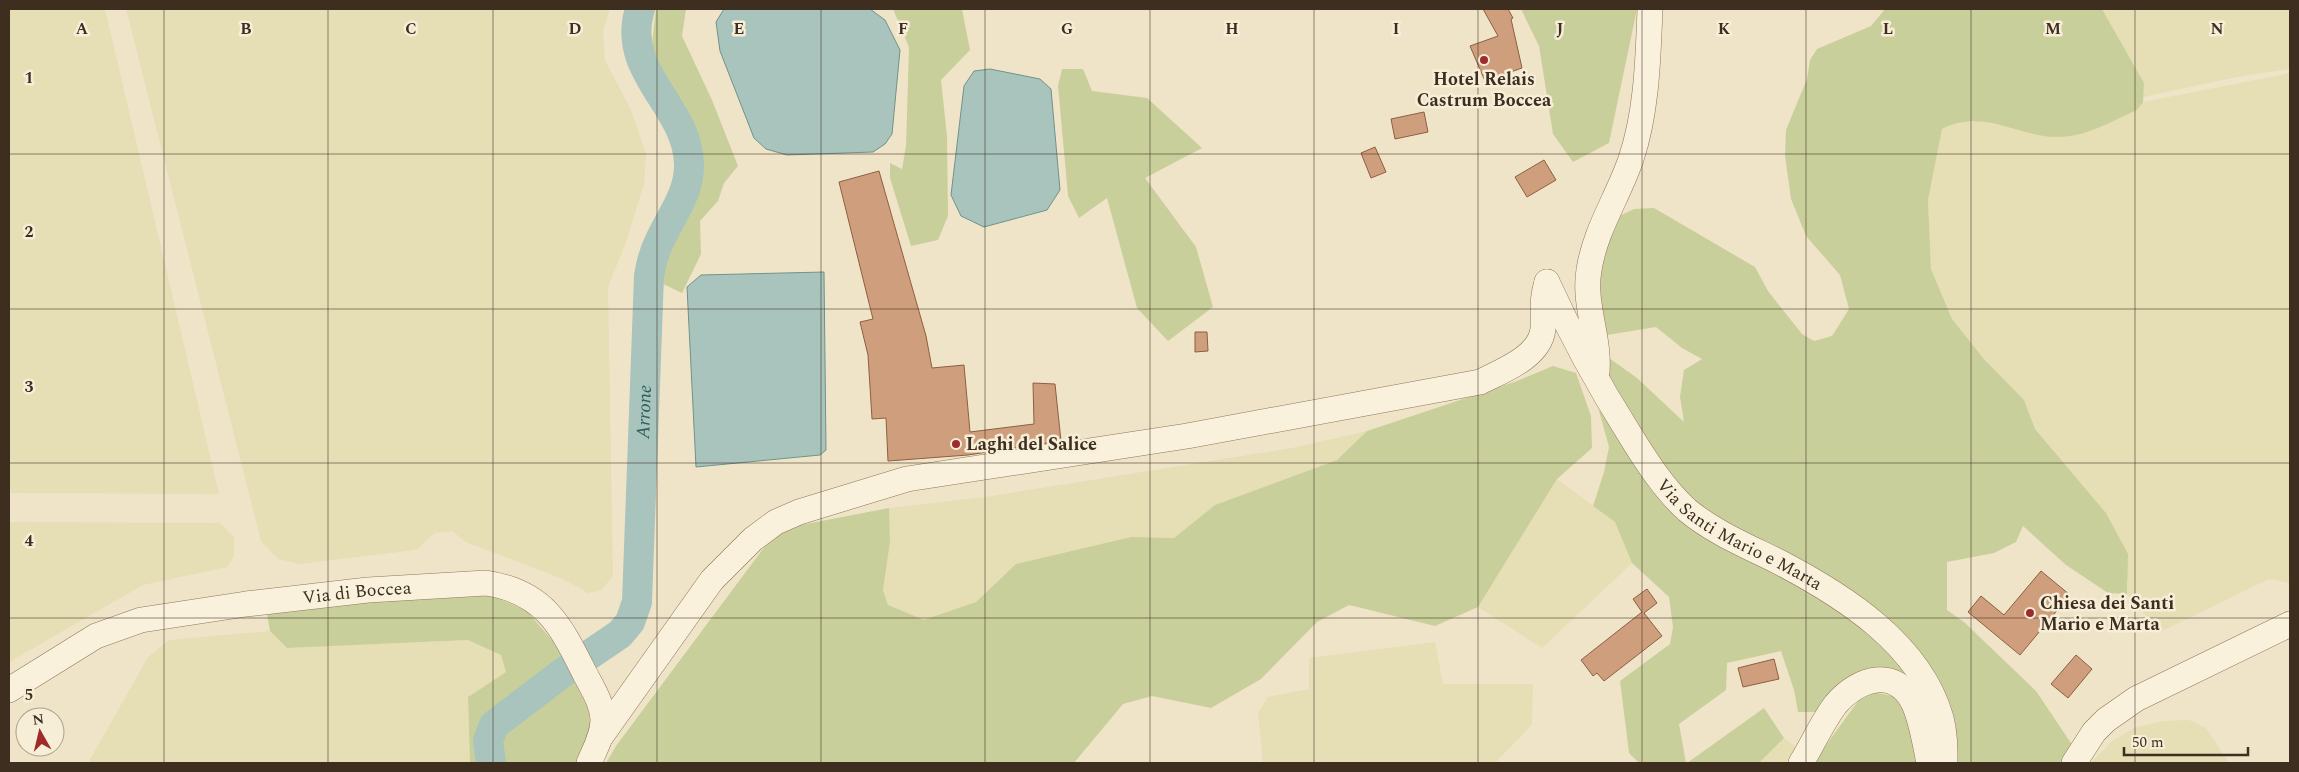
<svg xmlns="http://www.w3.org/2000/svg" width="2299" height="772" viewBox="0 0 2299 772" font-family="Spectral,serif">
<rect width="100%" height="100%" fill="#f0e4c8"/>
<g fill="#e6deb5">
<path d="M9,9H105L219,494L9,493Z"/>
<path d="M126,9H610L603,31L605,60L631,110L646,154L644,184L625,245L608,287L613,575L602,590L588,593L565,580L466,542L452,531L435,533L416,550L300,564L278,559L261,541Z"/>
<path d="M2102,9H2290V69L2242,76L2143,97L2144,83Z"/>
<path d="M2290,73V583L2269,579L2160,632L2127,594L2128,581L2106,513L2035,429L2024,400L1984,359L1952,319L1931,269L1928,200L1942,129L1955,123L1980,121L2056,137L2137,110L2143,102Z"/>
<path d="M1367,431L1337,460L1215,505L1174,538L1131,537L1016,564L976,602L924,621L888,605L883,590L890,542L889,508L985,497L1223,459L1292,448Z"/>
<path d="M1557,479L1615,522L1632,563L1542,648L1478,607Z"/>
<path d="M9,522L220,523L234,538V556L228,567L143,585L9,662Z"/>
<path d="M270,631L287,648L468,640L501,655L506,672L468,697L470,763H88L148,657L169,640Z"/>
<path d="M1435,642L1443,684H1533L1532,725L1495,763H1263L1258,713L1268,697L1309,689V658Z"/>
<path d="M2189,720L2206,728L2229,763H2091L2111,742L2134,728L2163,721Z"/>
<path d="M1784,738L1799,749L1785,763H1759Z"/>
</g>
<g fill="#c9cf9b">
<path d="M656,9H686L682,36L712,100L738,166L724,183L718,201L700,221L701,254L682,293L661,283L663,254L688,200L697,151L650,62Z"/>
<path d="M893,9H962L970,50L941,80L947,136L948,216L938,240L911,246L890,178V163L902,169L906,146L909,47Z"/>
<path d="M1521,9H1637L1609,143L1573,162L1553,134L1539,46Z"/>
<path d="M1885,9H2102L2144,83L2143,102L2137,110C2112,121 2086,137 2058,137C2017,137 1984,108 1942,129L1928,200L1931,269L1952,319L1984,359L2024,400L2035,429L2106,513L2128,554L2127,594L2108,593L2066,565L2023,526L2016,542L1994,553L1947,562V610L1964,622L2036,691L2073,746L2066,763H1951L1922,662L1677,493L1591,345L1637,378L1684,422L1680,397L1684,370L1702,359L1682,348L1656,327L1607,335L1590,313L1613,219L1634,209L1654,208L1755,267L1768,291L1802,334L1814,341L1832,336L1849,309L1840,275L1806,236L1791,199L1785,156L1786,130L1807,79L1810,60L1817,49L1871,26Z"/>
<path d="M1062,69H1083L1092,91L1147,98L1202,148L1145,178L1196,247L1213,307L1168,341L1137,308L1107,198L1079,218L1068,196L1058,86Z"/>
<path d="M1553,366L1576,373L1591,416L1592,448L1557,479L1478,607L1435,626L1349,605L1317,622L1261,679L1211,708L1152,696L1123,704L1074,763H606L616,746L771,538L790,527L889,508L890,542L883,590L888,605L924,620L976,602L1016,564L1131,537L1174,538L1215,505L1337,460L1367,431L1517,381Z"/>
<path d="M1605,406L1666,492L1814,587L1915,670L1902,682L1818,712H1798L1794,690L1781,651L1727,663L1726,690L1679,724L1686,763H1639L1629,753L1620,681L1670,644L1673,627L1669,597L1632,563L1615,522L1593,506L1604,472L1609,447L1599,411Z"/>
<path d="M479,591L526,610L558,647L588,709L592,733L581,763H470L468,697L506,672L501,655L468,640L287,648L270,631L266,608Z"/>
<path d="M1873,692L1893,696L1912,721L1918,763H1813L1858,701Z"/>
<path d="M1764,708L1784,738L1759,763H1687Z"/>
</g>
<g fill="#a9c4bc" stroke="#6f938a">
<path d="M724,9H870L885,20L900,50L892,134L885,144L873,152L787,155L766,149L754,138L720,51L716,22Z"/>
<path d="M990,69L1040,79L1051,89L1060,190L1047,210L984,227L961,216L951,195L964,86L974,71Z"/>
<path d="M824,272L826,450L820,455L696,467L687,287L701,275Z"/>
</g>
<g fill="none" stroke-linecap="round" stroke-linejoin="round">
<path stroke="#a9c4bc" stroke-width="30" id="s1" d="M491,763L488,741L494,725L561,674L620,634L630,622L637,602L649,276C651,263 654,252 660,240C672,214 690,193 689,163C687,105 620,72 640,9"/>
</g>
<g fill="#cf9f7d" stroke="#8d5f41">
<path d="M1483,9H1508L1513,18L1511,19L1522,68L1485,81L1470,46L1498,36Z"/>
<path d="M1424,112L1428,132L1395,139L1391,119Z"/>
<path d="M1375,147L1386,172L1371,178L1361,153Z"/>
<path d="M1544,160L1556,180L1527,197L1515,177Z"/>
<path d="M879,171L926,336L932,368L964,365L970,432L1034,424L1033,383L1055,384L1061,441L968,455L888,461L886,418L872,419L868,355L860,322L873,319L839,182Z"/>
<path d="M1195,332H1207L1208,351L1195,352Z"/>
<path d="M2041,571L2070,595L2020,655L1968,612L1981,596L2004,615Z"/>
<path d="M1647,589L1657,603L1644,613L1662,636L1604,681L1597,673L1593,676L1581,660L1642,612L1633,599Z"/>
<path d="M2076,655L2092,669L2068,698L2051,684Z"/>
<path d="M1774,659L1779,679L1743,687L1738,668Z"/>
</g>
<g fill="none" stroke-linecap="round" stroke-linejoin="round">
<g stroke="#8d765c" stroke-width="26">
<g id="minor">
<path id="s2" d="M1547,282C1571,335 1599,386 1630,435C1646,461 1664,489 1687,510C1713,532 1749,547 1779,562C1844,596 1920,644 1941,718C1945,733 1945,748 1945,763"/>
<path d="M1597,372C1600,338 1583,304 1589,270C1595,230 1618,197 1631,159C1647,111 1648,59 1650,9"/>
<path id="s3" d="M9,690L96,636L141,620L246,604L368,590L486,583C545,592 561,626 585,674C593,689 602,703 603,720C603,735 595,749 589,763"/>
<path d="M599,739L712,580L753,539L776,522L799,512L907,479L1187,436L1480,382C1502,371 1540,357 1543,329C1544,311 1541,301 1547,282"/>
<path d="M1801,763C1813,744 1822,722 1836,704C1858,678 1896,666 1914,704C1922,722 1925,744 1929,763"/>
<path d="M2074,763L2094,732L2106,720L2136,699L2290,624"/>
</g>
</g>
<use href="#minor" stroke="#faf1dc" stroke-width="25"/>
</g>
<path fill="none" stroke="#3d2e20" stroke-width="1" stroke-opacity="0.55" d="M164,9V763M328,9V763M493,9V763M657,9V763M821,9V763M985,9V763M1150,9V763M1314,9V763M1478,9V763M1642,9V763M1806,9V763M1971,9V763M2135,9V763M9,154H2290M9,309H2290M9,463H2290M9,618H2290"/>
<g fill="#9e2a2b" stroke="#f7eed8" stroke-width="2">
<circle cx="1484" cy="60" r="5"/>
<circle cx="956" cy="444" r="5"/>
<circle cx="2030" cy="613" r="5"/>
</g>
<g text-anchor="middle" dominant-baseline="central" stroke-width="5" stroke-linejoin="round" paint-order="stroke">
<g font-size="18" font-weight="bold" fill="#3d2e20" stroke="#f7eed8" text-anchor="start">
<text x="1484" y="79" text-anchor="middle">Hotel Relais<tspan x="1484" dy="21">Castrum Boccea</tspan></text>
<text x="966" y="444">Laghi del Salice</text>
<text x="2040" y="603">Chiesa dei Santi<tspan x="2040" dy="21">Mario e Marta</tspan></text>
</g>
<g font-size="18" fill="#3d2e20" stroke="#f7eed8">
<text stroke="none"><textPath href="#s2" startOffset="326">Via Santi Mario e Marta</textPath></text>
<text stroke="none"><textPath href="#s3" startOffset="368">Via di Boccea</textPath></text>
</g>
<g font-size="19" font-style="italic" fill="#2f5d5a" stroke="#f7eed8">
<text stroke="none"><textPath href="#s1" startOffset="422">Arrone</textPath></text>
</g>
</g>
<g font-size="16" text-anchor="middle" font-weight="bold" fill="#3d2e20" stroke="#f7eed8" stroke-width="5" stroke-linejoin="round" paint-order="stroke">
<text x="82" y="34">A</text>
<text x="246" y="34">B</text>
<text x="411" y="34">C</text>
<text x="575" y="34">D</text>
<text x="739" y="34">E</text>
<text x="903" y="34">F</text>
<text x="1067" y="34">G</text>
<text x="1232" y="34">H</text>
<text x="1396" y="34">I</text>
<text x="1560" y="34">J</text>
<text x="1724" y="34">K</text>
<text x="1888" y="34">L</text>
<text x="2053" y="34">M</text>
<text x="2217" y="34">N</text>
<text x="29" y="83">1</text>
<text x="29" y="237">2</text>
<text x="29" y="392">3</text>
<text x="29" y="546">4</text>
<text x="29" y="700">5</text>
</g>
<rect width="2299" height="772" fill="none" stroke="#3d2e20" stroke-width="20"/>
<g transform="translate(40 732) rotate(352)"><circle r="24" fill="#f7eed8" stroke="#ada18e"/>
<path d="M0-4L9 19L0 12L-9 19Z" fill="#9e2a2b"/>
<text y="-8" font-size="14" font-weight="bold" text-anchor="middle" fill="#3d2e20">N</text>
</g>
<path d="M2124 747v8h124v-8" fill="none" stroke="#3d2e20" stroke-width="2.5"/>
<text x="2132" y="747" font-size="15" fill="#3d2e20" stroke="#f7eed8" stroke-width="4" paint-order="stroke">50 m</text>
</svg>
